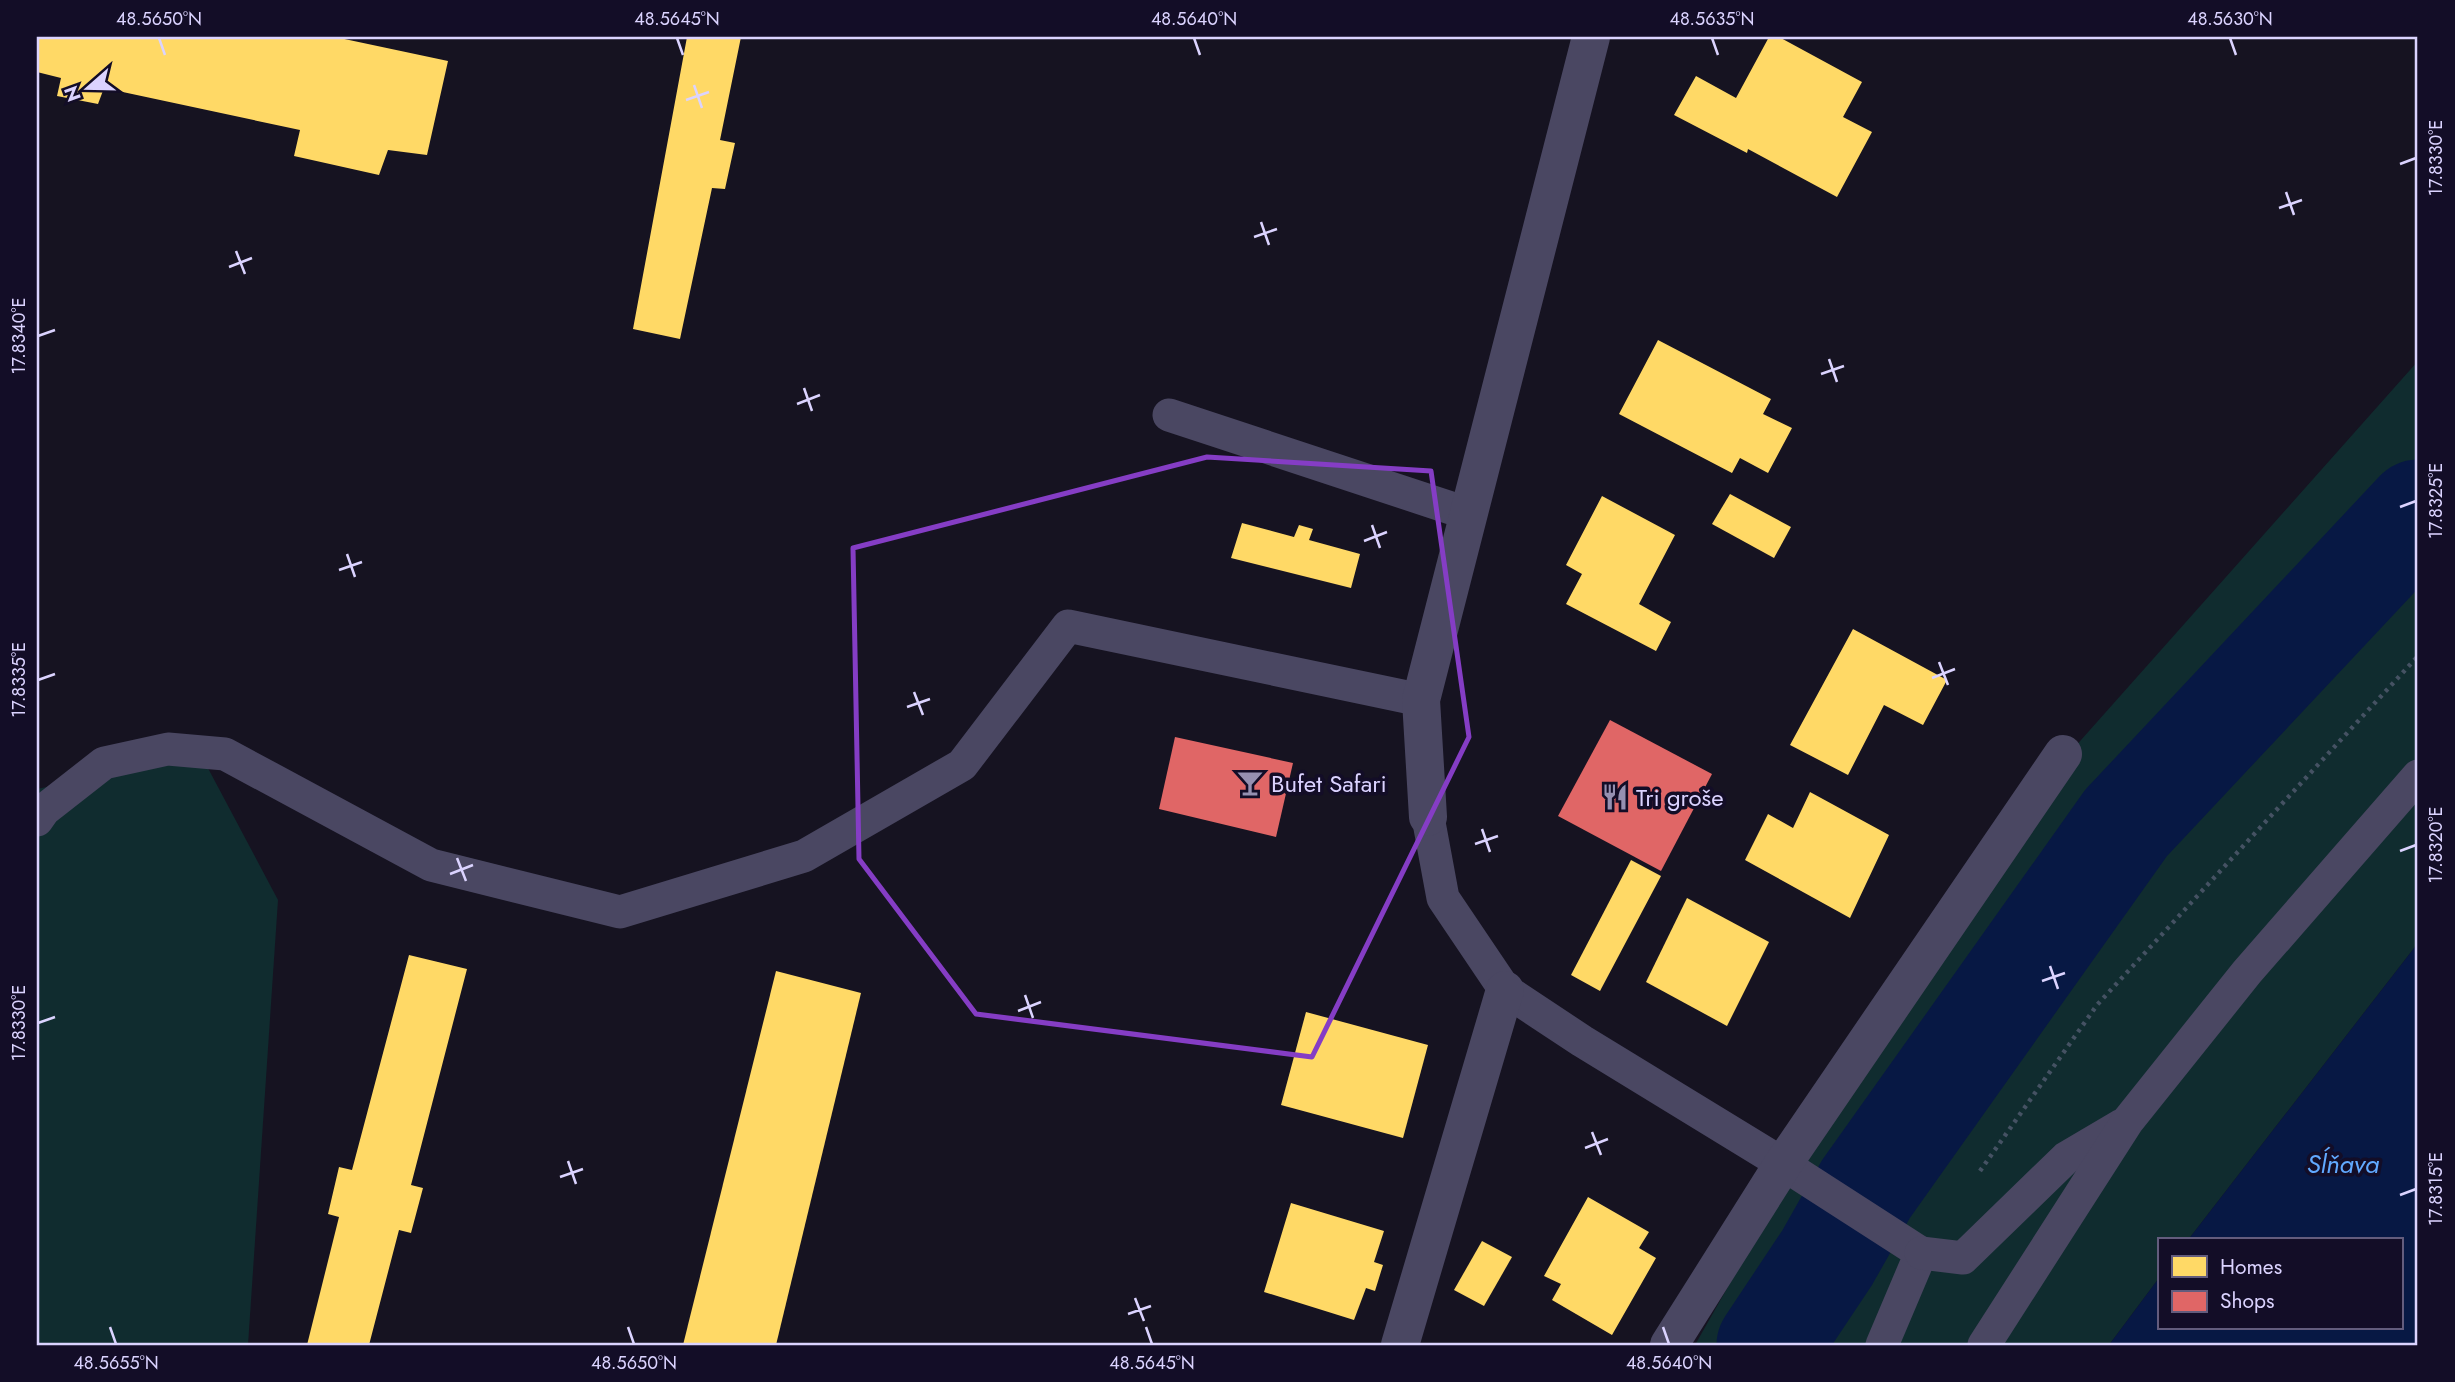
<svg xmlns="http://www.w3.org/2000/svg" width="2455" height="1382" viewBox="0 0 2455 1382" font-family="Jost,sans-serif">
<rect width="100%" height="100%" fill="#161321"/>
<g fill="#102c2f">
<path d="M2418,361V943L2188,1240H2159V1278L2109,1345H1695L1961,875Z"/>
<path d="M201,755L278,900L248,1345H37V789Z"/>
</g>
<path fill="#071844" d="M2418,943V1345H2109L2159,1278V1328H2401V1240H2188Z"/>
<g fill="#ffd966">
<path d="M37,37H335L448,61L427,155L388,150L379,175L294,156L300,130L104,88L98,104L57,96L61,78L37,72Z"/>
<path d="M687,37H741L720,140L735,143L725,189L712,188L680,339L633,329Z"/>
<path d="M1769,37H1779L1862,82L1843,117L1872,132L1837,197L1748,149L1747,153L1674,115L1696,76L1736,98Z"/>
<path d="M1658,340L1771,399L1763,414L1792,428L1768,473L1740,458L1732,473L1619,414Z"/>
<path d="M1730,494L1791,527L1774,558L1712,524Z"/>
<path d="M1602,496L1675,535L1639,604L1671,622L1656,651L1566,604L1582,574L1566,565Z"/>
<path d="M1242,523L1294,537L1299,525L1313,529L1309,540L1360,554L1351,588L1231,558Z"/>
<path d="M1853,629L1947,680L1923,725L1884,705L1848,775L1790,745Z"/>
<path d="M1810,792L1889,835L1850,918L1745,860L1768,814L1793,828Z"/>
<path d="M1631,860L1661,876L1600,991L1571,975Z"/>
<path d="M1687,898L1769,942L1727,1026L1646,982Z"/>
<path d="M409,955L467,969L411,1185L423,1188L411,1233L399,1230L369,1345H307L339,1217L328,1214L339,1167L352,1170Z"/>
<path d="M776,971L861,993L776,1345H683Z"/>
<path d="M1306,1012L1428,1045L1403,1138L1281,1105Z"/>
<path d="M1588,1197L1649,1232L1639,1248L1656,1258L1612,1335L1552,1300L1561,1284L1544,1276Z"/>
<path d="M1291,1203L1384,1231L1374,1262L1383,1265L1375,1291L1366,1288L1354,1320L1264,1292Z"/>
<path d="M1482,1241L1512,1257L1484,1306L1454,1290Z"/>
</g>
<g fill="#e06666">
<path d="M1610,720L1712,774L1661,871L1558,816Z"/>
<path d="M1175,737L1293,763L1276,837L1159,809Z"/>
</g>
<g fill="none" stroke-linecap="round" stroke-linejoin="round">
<path stroke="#071844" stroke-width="105" d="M1769,1345L1827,1258L1866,1189L2126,823L2418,512"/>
<path stroke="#455263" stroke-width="4.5" stroke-dasharray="3.5 5" stroke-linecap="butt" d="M1980,1171L2097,1005L2418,656"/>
<g stroke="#4a4762" stroke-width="33">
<path d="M1169,415L1469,514"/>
<path d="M1428,817L1443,898L1505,990L1582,1041L1783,1164L1921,1253L1882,1345"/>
<path d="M37,820L44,810L104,763L168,749L225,754L431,865L620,912L804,856L962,765L1068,626L1421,700"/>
<path d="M1921,1253L1963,1258L2066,1158L2122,1125"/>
<path d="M1984,1345L2127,1122L2247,972L2418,776"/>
</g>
<g stroke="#4a4762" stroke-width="38">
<path d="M1428,817L1421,700L1591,37"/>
<path d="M1400,1345L1505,990"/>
<path d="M1669,1345L1783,1164L2063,754"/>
</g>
</g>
<path fill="none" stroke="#853dc5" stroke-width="5" stroke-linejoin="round" d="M1207,457L1431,471L1469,737L1312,1057L976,1014L859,859L853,548Z"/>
<path fill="none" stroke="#dbd3ff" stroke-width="2.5" d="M159,38L165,55M677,38L683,55M1194,38L1200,55M1712,38L1718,55M2230,38L2236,55M694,85L702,108M686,100L709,92M2400,164L2416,158M2286,192L2294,215M2279,208L2302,200M1261,222L1269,245M1254,237L1277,229M236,251L245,274M229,267L252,258M38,336L55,330M1829,359L1837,382M1821,374L1844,366M804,388L812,411M797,404L820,395M2400,507L2416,501M1372,525L1380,548M1364,541L1387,532M347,554L355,577M339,570L362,562M1939,662L1948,685M1932,678L1955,669M38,680L55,674M914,692L923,715M907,707L930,699M1482,829L1490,852M1475,844L1498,836M2400,851L2416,845M457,858L466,881M450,874L473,865M2050,966L2058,989M2042,981L2065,973M1025,995L1033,1018M1018,1011L1041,1002M38,1023L55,1017M1592,1132L1601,1155M1585,1148L1608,1139M568,1161L576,1184M560,1177L583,1169M2400,1195L2416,1189M1135,1298L1144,1321M1128,1314L1151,1306M110,1327L116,1344M628,1327L634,1344M1146,1327L1152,1344M1663,1327L1669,1344"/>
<defs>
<g id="bar-bare" transform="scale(2.1)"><path d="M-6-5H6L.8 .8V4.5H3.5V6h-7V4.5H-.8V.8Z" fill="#9690b1" stroke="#130d27" stroke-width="2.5" paint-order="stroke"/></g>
<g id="restaurant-bare" transform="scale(2.1)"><path d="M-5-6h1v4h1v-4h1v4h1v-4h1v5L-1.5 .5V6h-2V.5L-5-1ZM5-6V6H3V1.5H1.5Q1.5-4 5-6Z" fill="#9690b1" stroke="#130d27" stroke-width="2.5" paint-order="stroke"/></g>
</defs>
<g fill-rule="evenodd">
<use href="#bar-bare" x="1250" y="783"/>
<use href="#restaurant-bare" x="1615" y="797"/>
</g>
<g text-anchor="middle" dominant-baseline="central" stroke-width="7" stroke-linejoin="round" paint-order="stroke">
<g font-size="24" fill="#dbd3ff" stroke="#130d27" text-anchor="start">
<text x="1271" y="783">Bufet Safari</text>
<text x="1636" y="797">Tri groše</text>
</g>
<g font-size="26" font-style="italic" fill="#61a9ff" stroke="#130d27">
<text x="2343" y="1164">Sĺňava</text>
</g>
</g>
<rect width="2455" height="1382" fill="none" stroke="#130d27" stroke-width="77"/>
<rect x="2158" y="1238" width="245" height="91" fill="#130d27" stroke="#635c7d" stroke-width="2"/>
<rect x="2172" y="1256" width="35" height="21" fill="#ffd966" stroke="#635c7d" stroke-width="2"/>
<text x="2220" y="1274" font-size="21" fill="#dbd3ff">Homes</text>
<rect x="2172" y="1291" width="35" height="21" fill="#e06666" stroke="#635c7d" stroke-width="2"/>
<text x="2220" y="1308" font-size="21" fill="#dbd3ff">Shops</text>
<g transform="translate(88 88) rotate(250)" stroke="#130d27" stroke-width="5" paint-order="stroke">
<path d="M0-5L12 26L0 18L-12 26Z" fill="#dbd3ff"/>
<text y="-10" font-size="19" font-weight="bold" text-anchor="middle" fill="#dbd3ff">N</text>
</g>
<rect x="38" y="38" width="2378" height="1306" fill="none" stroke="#dbd3ff" stroke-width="2.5"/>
<g font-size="18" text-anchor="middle" fill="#dbd3ff">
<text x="159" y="25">48.5650°N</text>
<text x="677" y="25">48.5645°N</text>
<text x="1194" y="25">48.5640°N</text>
<text x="1712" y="25">48.5635°N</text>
<text x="2230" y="25">48.5630°N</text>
<text transform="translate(2436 158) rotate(-90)" y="6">17.8330°E</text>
<text transform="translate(19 336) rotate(-90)" y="6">17.8340°E</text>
<text transform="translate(2436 501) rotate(-90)" y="6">17.8325°E</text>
<text transform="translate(19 680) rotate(-90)" y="6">17.8335°E</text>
<text transform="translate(2436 845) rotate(-90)" y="6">17.8320°E</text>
<text transform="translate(19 1023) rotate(-90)" y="6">17.8330°E</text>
<text transform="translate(2436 1189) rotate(-90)" y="6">17.8315°E</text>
<text x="116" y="1369">48.5655°N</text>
<text x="634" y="1369">48.5650°N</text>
<text x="1152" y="1369">48.5645°N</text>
<text x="1669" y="1369">48.5640°N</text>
</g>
</svg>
